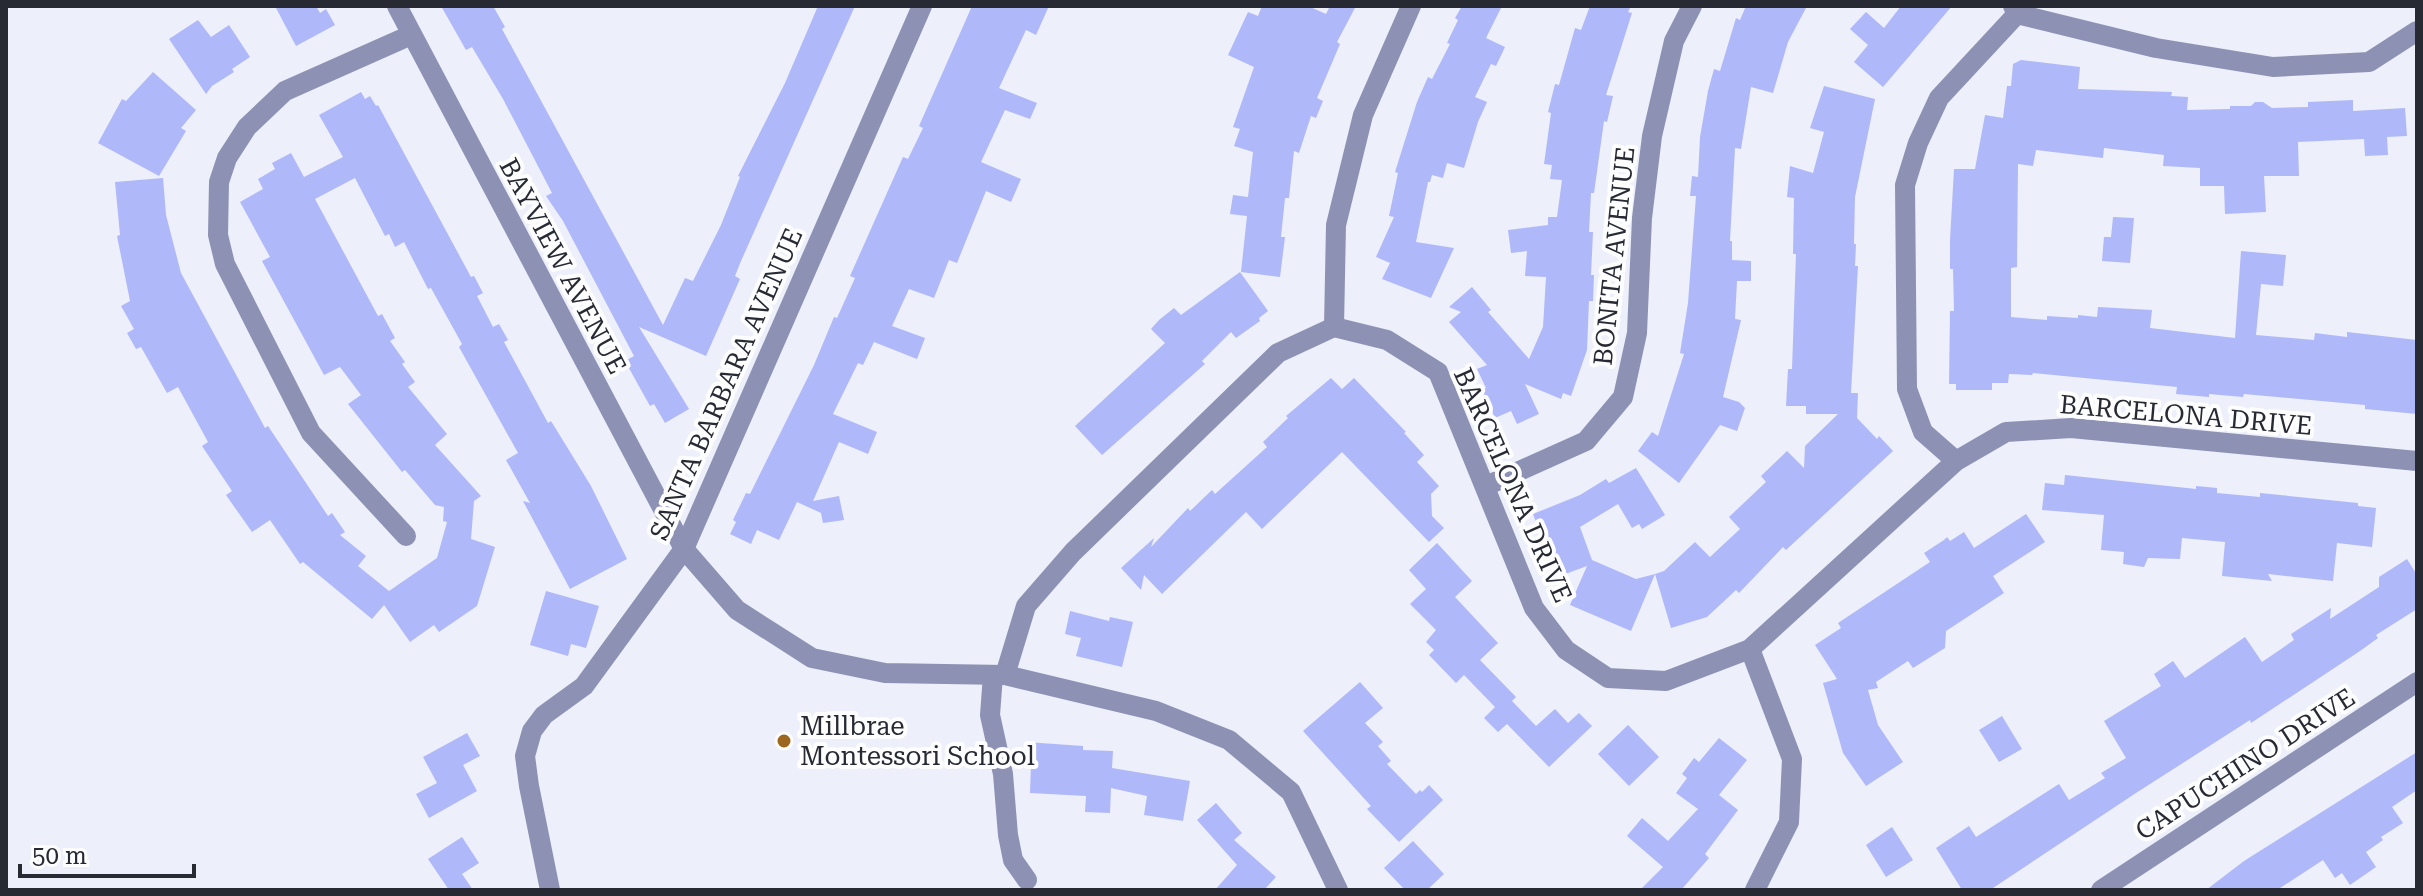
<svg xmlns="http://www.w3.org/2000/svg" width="2423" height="896" viewBox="0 0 2423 896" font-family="'Roboto Serif',serif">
<rect width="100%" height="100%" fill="#edeffa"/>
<g fill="#afb8f9">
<path d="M275,6H316L320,13L326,9L335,25L296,46Z"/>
<path d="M441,6H493L505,27L502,29L663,325L685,278L693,281L721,225L740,177L738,176L785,83L818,6H855L741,261L735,276L740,279L706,356L639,327L689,409L665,423L654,404L650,406L625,361L634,356L563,221L546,196L552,193L503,99L472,47L466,50Z"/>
<path d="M972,6H1049L1036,35L1026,30L999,88L1037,103L1030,119L1005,110L981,162L1021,179L1011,202L986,191L957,263L949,260L934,298L909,289L892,326L925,338L917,359L874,342L863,365L858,363L833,414L877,432L868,454L839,442L813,501L839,496L844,520L823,523L821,513L797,502L779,540L757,530L751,544L730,534L736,522L733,520L746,493L750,494L814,365L834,317L837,318L855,278L850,276L903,157L908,159L923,128L919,126Z"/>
<path d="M1262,6H1308L1326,14L1330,6H1356L1337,42L1340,44L1317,98L1323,101L1316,118L1311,116L1299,153L1294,151L1289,198H1285L1281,237H1285L1280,277L1241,272L1247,216L1230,214L1233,195L1248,197L1253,152L1234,146L1240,129L1233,127L1254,67L1228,55L1248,12L1258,16Z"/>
<path d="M1462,6H1502L1486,38L1505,47L1496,66L1491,64L1475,97L1487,102L1478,122L1464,168L1447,163L1443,178L1432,175L1430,182H1428L1416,242L1454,248L1431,298L1382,279L1390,263L1376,257L1394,217L1389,216L1398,173L1395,172L1417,102L1428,77L1432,79L1450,44L1447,43L1458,20L1455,18Z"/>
<path d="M1590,6H1631L1628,12L1632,13L1606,95L1613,96L1607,122L1604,121L1594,193H1591L1589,232H1593L1591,275H1594L1593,301H1589L1587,350L1571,396L1563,393L1561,399L1525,384L1539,414L1517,424L1511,411L1495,418L1482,390L1486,388L1477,369L1487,365L1449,322L1461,312L1449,307L1472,287L1491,310L1488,312L1529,359L1543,327L1546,277L1525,276L1527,251L1511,253L1508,230L1548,225V217H1557L1562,180L1550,179L1552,165L1544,164L1551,113L1548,112L1555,84L1559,85L1575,28L1581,30Z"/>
<path d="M1746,6H1807L1788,42L1773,93L1751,87L1741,149L1735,148L1730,241H1732V260L1751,261V281H1737L1735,319L1741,320L1723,397L1739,402L1745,408L1737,431L1720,425L1679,483L1638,451L1652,432L1658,436L1684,354L1680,353L1688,303L1696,196H1690L1692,176L1698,177L1700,137L1708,91L1714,69L1720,71L1736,18L1740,20Z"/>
<path d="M1901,6H1952L1883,87L1854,62L1868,45L1850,29L1866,12L1884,28Z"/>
<path d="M198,20L211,37L229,25L250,57L232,69L234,72L212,86L206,94L169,39Z"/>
<path d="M2021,60L2080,67L2078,89L2172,92L2171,96L2188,97L2187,110L2230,109V106H2251L2255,102H2263L2272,108L2308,107V102L2353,100V111L2405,108L2407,136L2387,137L2388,155L2365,156L2364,139L2298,142L2299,176H2264L2266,212L2225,214L2224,186H2200V168L2163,166L2164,155L2104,148L2103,158L2036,150L2033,166L2018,164L2017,267L2011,268V317L2047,320V316L2078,318V315L2097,317L2098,307L2152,310L2150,328L2235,338L2241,251L2286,255L2283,286L2261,284L2256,335L2314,340L2315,333L2347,337V332L2417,340L2415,389H2417V414L2365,409V405L2244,394L2243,397L2209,394V397L2176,394L2177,387L2033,373L2032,375L2009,374L2008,383H1992V390H1956V384H1949L1950,311H1954L1953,269H1950V240L1954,169H1975L1985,115L2003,118L2007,86H2011L2013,64Z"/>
<path d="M153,72L196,110L181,128L186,131L159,176L98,143L122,99L126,101Z"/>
<path d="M1824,86L1875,99L1855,197L1854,244H1856L1855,266H1858L1851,393H1858L1857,418L1877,439L1879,436L1893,451L1786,550L1783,547L1739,593L1736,590L1707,617L1671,628L1655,574L1664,571L1695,542L1710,557L1740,529L1729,517L1766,482L1761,476L1787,451L1804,468L1805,446L1838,414H1806V406H1786L1788,369H1792L1796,254H1793L1794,198L1787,197L1790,166L1813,173L1824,132L1810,128Z"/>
<path d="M361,92L365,99L370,96L376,106L378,105L471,277L474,276L483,293L477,296L493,327L499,324L508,340L504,342L548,423L551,421L591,486L627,559L570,589L523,501L530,503L506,460L518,453L459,347L462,344L431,288L428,289L404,242L395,247L389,234L385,236L355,178L315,199L378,316L382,314L395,338L390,341L405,362L402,364L415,382L408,387L447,434L435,445L481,496L474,501L471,539L495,547L477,606L439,632L434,625L410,642L384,605L372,619L303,562L300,564L270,520L252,532L226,495L232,491L202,446L208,442L178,387L167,393L141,347L136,349L127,333L134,329L121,306L130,301L117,236L120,235L115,182L163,178L166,215L181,273L265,428L268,426L328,516L332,513L345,532L340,535L366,556L358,566L389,591L437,558L447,522L443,521L444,507L435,505L405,470L402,472L348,404L361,395L340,367L324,375L262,261L270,257L240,202L263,189L258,179L275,169L272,163L291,153L304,177L343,157L319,115Z"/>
<path d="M2113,217L2134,218L2130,263L2102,261L2104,237H2111Z"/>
<path d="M1240,272L1268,311L1259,318L1260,321L1236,338L1231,332L1202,361L1205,364L1102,455L1075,426L1165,343L1151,329L1159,320L1174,308L1181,315Z"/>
<path d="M1331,378L1342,389L1354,378L1406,432L1404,433L1424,455L1417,462L1439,486L1431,494L1432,516L1444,528L1429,542L1342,452L1262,529L1246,512L1162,594L1144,575L1141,590L1121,568L1154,538L1151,547L1188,508L1190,511L1212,490L1215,494L1267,447L1263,442L1288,418L1286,416Z"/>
<path d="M1636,468L1665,515L1642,529L1639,524L1632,528L1618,504L1580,527L1592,560L1636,579L1655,574L1631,631L1570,605L1587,566L1560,576L1553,557L1549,558L1533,514L1580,495L1606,479L1609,483Z"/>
<path d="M2065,475L2196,489V486L2217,488V493L2260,497V493L2358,503V506L2376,508L2372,547L2337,543L2333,581L2268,574L2272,581L2222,576L2225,542L2182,538L2180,559L2148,558L2144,567L2123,564L2124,552L2101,550L2104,515L2042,510L2045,483L2064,485Z"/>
<path d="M2026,514L2045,542L1993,576L2004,593L1946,631L1945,648L1913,668L1908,661L1876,682L1878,688L1868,690L1878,725L1903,762L1866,786L1843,753L1823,683L1837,679L1815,645L1841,628L1838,623L1930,562L1924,553L1944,540L1947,537L1950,541L1964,532L1974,548Z"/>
<path d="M1437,543L1472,581L1455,597L1498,643L1480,660L1516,697L1512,701L1536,726L1555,709L1568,723L1579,713L1592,726L1549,767L1507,724L1498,732L1484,718L1495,707L1464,675L1456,683L1429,655L1434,650L1426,642L1436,630L1410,604L1426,589L1409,570Z"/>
<path d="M2407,559L2417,575V609L2376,635L2378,638L2360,651L2251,723L2250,720L2136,793L1990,890H1962L1936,848L1969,826L1976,837L2059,784L2069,800L2105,778L2101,773L2126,758L2104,721L2161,686L2154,674L2173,661L2185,678L2245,637L2262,662L2294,640L2291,634L2331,608L2330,619L2379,587V577Z"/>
<path d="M546,591L599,606L586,648L571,644L568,656L530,645Z"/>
<path d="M1070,611L1109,621L1110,617L1133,622L1122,667L1076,656L1081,638L1065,634Z"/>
<path d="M1360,682L1383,708L1365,723L1383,742L1378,746L1391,761L1387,764L1416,794L1420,790L1422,792L1429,785L1443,800L1399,842L1367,809L1371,806L1303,731Z"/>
<path d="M2002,716L2022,749L1999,762L1979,730Z"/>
<path d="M1628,725L1659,757L1629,786L1598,754Z"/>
<path d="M467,733L480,756L463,765L477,791L429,818L416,794L437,783L423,757Z"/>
<path d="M1719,738L1747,760L1719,795L1738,810L1705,854L1709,858L1681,890H1640L1663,867L1627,836L1642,818L1668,841L1698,809L1676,793L1687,778L1682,774L1694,758L1699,762Z"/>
<path d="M1026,742L1083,746V750L1113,751L1112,768L1190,781L1183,821L1144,815L1147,796L1111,788L1110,813L1085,812L1086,796L1030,793L1031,765H1025Z"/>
<path d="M2417,752V790L2392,807L2403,823L2381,837L2383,840L2366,852L2376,867L2350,885L2342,873L2335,878L2323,860L2277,890H2206L2244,861Z"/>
<path d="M1216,803L1242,833L1234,840L1276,877L1264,890H1215L1237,865L1197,820Z"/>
<path d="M1892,827L1913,860L1886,877L1866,845Z"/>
<path d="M462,837L479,863L462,874L473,890H449L428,859Z"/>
<path d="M1413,841L1444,874L1427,890H1405L1384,868Z"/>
</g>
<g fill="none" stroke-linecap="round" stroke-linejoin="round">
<g stroke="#8d92b5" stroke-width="20">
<path d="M397,6L684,549L737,610L812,658L885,673L1005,675L1156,711L1229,740L1291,792L1338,890"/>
<path d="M2017,14L2156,48L2273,67L2369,62L2417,31"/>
<path d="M1334,327L1336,225L1363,115L1411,6"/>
<path d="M1956,461L1923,432L1907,389L1905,185L1918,143L1939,98L2017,14L2013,6"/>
<path d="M1486,486L1586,441L1623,397L1637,333L1642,218L1652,136L1674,41L1692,6"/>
<path d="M406,536L311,433L225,264L218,235L219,182L227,158L247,127L285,91L411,35"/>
<path d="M1750,649L1792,759L1789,822L1755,890"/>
<path d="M993,675L990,715L1003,774L1008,835L1013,860L1027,880"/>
<path d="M1005,675L1026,606L1073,552L1278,353L1334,327L1387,340L1438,372L1534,608L1566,650L1608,678L1666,681L1750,649L1956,461L2006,432L2071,428L2417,461"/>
<path d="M550,890L529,786L525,756L532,731L544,715L584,686L684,549L922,6"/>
<path d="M2101,890L2417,682"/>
</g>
</g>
<circle fill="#9d6620" stroke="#fcfdfc" stroke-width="3" cx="784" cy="741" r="8"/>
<g text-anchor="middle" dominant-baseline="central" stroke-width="8" stroke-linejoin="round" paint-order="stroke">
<g font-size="26" fill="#272933" stroke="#fcfdfc">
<text transform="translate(1614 256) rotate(-84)">BONITA AVENUE</text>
<text transform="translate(563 266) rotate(62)">BAYVIEW AVENUE</text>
<text transform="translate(726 384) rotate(-66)">SANTA BARBARA AVENUE</text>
<text transform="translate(2186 415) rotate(5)">BARCELONA DRIVE</text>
<text transform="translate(1513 485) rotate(66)">BARCELONA DRIVE</text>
<text transform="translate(2245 764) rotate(-33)">CAPUCHINO DRIVE</text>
</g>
<g font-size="26" fill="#272933" stroke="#fcfdfc" text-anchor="start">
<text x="800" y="726">Millbrae<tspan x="800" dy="30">Montessori School</tspan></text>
</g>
</g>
<rect width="2423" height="896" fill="none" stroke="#272933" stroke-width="16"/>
<path d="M20 864v12h174v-12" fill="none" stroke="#272933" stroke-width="4"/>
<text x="32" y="864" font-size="24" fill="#272933" stroke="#fcfdfc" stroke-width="6" paint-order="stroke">50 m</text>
</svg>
